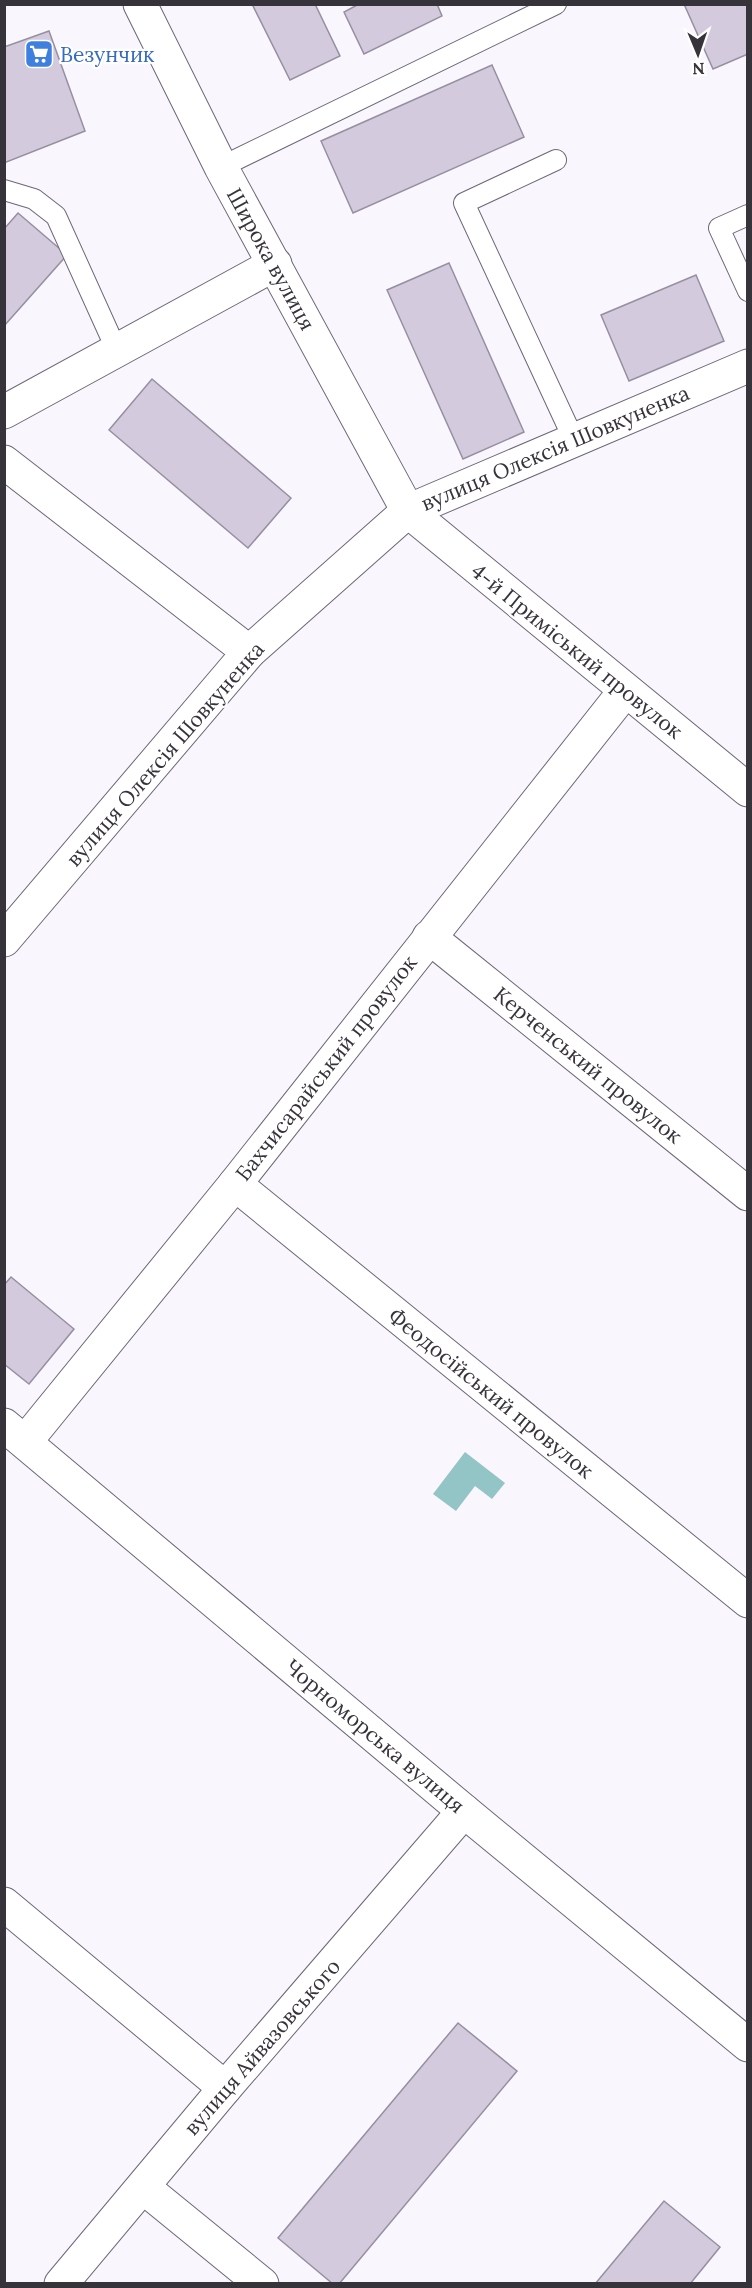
<svg xmlns="http://www.w3.org/2000/svg" width="752" height="2288" viewBox="0 0 752 2288" font-family="Lora,serif">
<rect width="100%" height="100%" fill="#f9f6fd"/>
<path fill="#93c5c7" d="M465,1452L505,1483L492,1499L475,1486L456,1511L433,1494Z"/>
<g fill="#d3cbdd" stroke="#968fa0" stroke-width="1.5">
<path d="M252,4H315L340,56L290,80Z"/>
<path d="M359,4H437L442,16L364,54L344,12Z"/>
<path d="M684,4H748V54L713,69Z"/>
<path d="M49,31L85,131L4,163V47Z"/>
<path d="M492,65L524,137L353,213L321,141Z"/>
<path d="M18,213L67,255L4,326V229Z"/>
<path d="M449,263L524,432L463,459L387,290Z"/>
<path d="M696,275L724,341L629,381L601,315Z"/>
<path d="M152,379L291,498L248,548L109,430Z"/>
<path d="M11,1277L74,1329L29,1384L4,1364V1285Z"/>
<path d="M458,2023L517,2071L339,2284H333L278,2238Z"/>
<path d="M664,2201L720,2247L690,2284H595Z"/>
</g>
<g fill="none" stroke-linecap="round" stroke-linejoin="round">
<g stroke="#6e6777" stroke-width="22">
<g id="service">
<path d="M556,160L464,203L574,440"/>
<path d="M221,167L556,4"/>
<path d="M4,190L34,199L56,216L117,351"/>
<path d="M748,215L719,228L748,291"/>
</g>
</g>
<g stroke="#6e6777" stroke-width="35">
<g id="minor">
<path d="M140,4L221,167L408,511L748,790"/>
<path d="M4,412L275,264"/>
<path d="M4,462L249,652"/>
<path d="M429,937L748,1194"/>
<path d="M4,940L249,652L408,511L748,366"/>
<path d="M235,1184L748,1601"/>
<path d="M25,1442L235,1184L625,691"/>
<path d="M4,1904L225,2088"/>
<path d="M143,2187L262,2284"/>
<path d="M61,2284L225,2088L464,1811"/>
</g>
</g>
<g stroke="#6e6777" stroke-width="35">
<path id="tertiary" d="M4,1425L464,1811L748,2045"/>
</g>
<use href="#service" stroke="#fff" stroke-width="20"/>
<use href="#minor" stroke="#fff" stroke-width="33"/>
<use href="#tertiary" stroke="#fff" stroke-width="33"/>
</g>
<defs>
<g id="supermarket-square" transform="scale(1.5)"><rect x="-9" y="-9" width="18" height="18" rx="4" fill="#3f7fe0" stroke="#fff"/><path d="M-6-5.5h2.5l.6 2H6L4.5 2H-2.5L-4.4-4H-6ZM-1.5 3.2a1.3 1.3 0 1 0 .1 0ZM3 3.2a1.3 1.3 0 1 0 .1 0Z" fill="#fff"/></g>
</defs>
<g fill-rule="evenodd">
<use href="#supermarket-square" x="39" y="54"/>
</g>
<g text-anchor="middle" dominant-baseline="central" stroke-width="4.5" stroke-linejoin="round" paint-order="stroke">
<g font-size="21" fill="#366cbe" stroke="#fff" text-anchor="start">
<text x="60" y="54">Везунчик</text>
</g>
<g font-size="21" fill="#36333a" stroke="#fff">
<text transform="translate(271 259) rotate(61)">Широка вулиця</text>
<text transform="translate(555 448) rotate(-23)">вулиця Олексія Шовкуненка</text>
<text transform="translate(577 651) rotate(39)">4-й Приміський провулок</text>
<text transform="translate(165 754) rotate(-49)">вулиця Олексія Шовкуненка</text>
<text transform="translate(588 1065) rotate(39)">Керченський провулок</text>
<text transform="translate(326 1068) rotate(-52)">Бахчисарайський провулок</text>
<text transform="translate(491 1393) rotate(39)">Феодосійський провулок</text>
<text transform="translate(375 1736) rotate(40)">Чорноморська вулиця</text>
<text transform="translate(262 2047) rotate(-49)">вулиця Айвазовського</text>
</g>
</g>
<rect width="752" height="2288" fill="none" stroke="#36333a" stroke-width="12"/>
<g transform="translate(698 54) rotate(178)" stroke="#ffffff" stroke-width="4.5" paint-order="stroke">
<path d="M0-4.5L10 22L0 15L-10 22Z" fill="#36333a"/>
<text y="-9" font-size="16" font-weight="bold" text-anchor="middle" fill="#36333a">N</text>
</g>
</svg>
